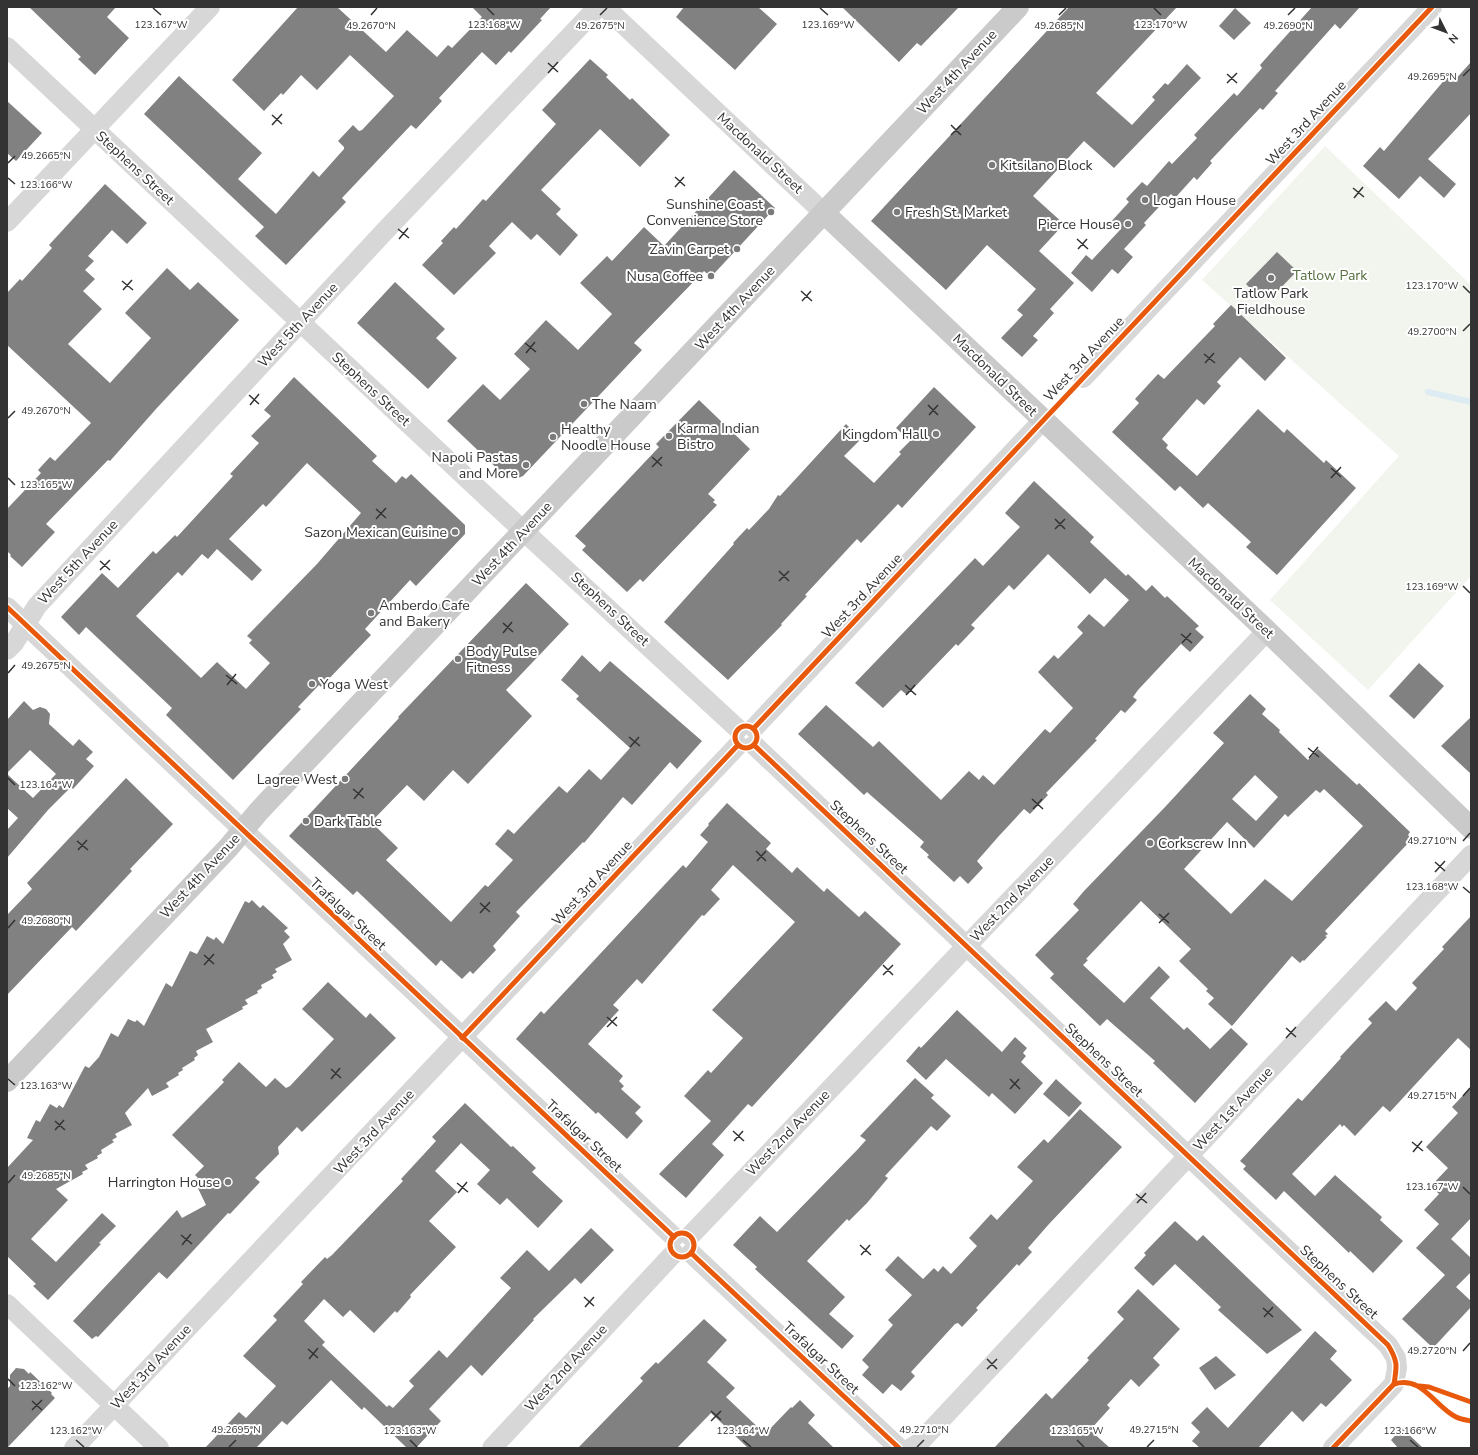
<svg xmlns="http://www.w3.org/2000/svg" width="1478" height="1455" viewBox="0 0 1478 1455" font-family="'Nunito Sans',sans-serif">
<rect width="100%" height="100%" fill="#fff"/>
<path fill="#f1f5ed" d="M1325,146L1471,285V576L1368,690L1270,600L1399,456L1202,280Z"/>
<g fill="none" stroke-linecap="round" stroke-linejoin="round">
<path stroke="#ddebf3" stroke-width="6" d="M1428,392L1471,402"/>
</g>
<g fill="#818181" fill-rule="evenodd">
<path d="M29,7H116L107,17L129,38L95,75L78,59L81,57Z"/>
<path d="M298,7H337L386,52L407,30L437,57L448,45L452,48L482,17L472,7H551L540,19L542,20L511,53L509,51L496,65L482,52L439,98L442,101L416,129L411,125L342,198L346,202L286,265L255,236L264,227L144,114L179,76L262,153L238,179L276,214L313,171L319,177L344,149V147L338,141L353,125L359,131L362,130L394,96L350,55L317,90L301,75L283,95L281,93L264,111L232,80Z"/>
<path d="M684,7H758L777,24L735,70L676,17Z"/>
<path d="M842,7H959L921,46L917,43L899,62Z"/>
<path d="M1069,7H1177L1096,93L1132,125L1155,100L1152,97L1165,83L1168,85L1187,64L1201,78L1114,168L1084,141L1033,196L1064,224L1039,251L1074,283L1050,309L1054,313L1033,336L1038,340L1022,357L1001,338L1023,315L1017,310L1036,289L987,245L946,290L871,221Z"/>
<path d="M1312,7H1360L1340,29L1335,24L1275,91L1278,93L1263,110L1260,108L1210,161L1212,163L1197,180L1194,177L1175,198L1171,194L1144,223L1146,225L1124,249L1133,257L1118,274L1112,269L1092,292L1071,273L1086,255L1092,260L1119,231L1110,223L1129,202L1126,199L1142,182L1147,186L1169,161L1172,164L1197,138L1194,135L1210,118L1234,93L1237,96L1262,68L1260,65Z"/>
<path d="M1235,8L1251,23L1234,40L1219,26Z"/>
<path d="M590,59L608,75L606,77L630,100L632,98L670,135L640,167L600,129L541,190L561,209L556,214L578,235L560,256L537,234L531,240L512,222L489,246L496,253L454,295L422,265L443,243L441,241L454,227L456,229L483,199L486,201L556,124L542,110Z"/>
<path d="M1471,62V113L1428,159L1456,184L1444,198L1420,176L1399,199L1363,166L1380,147L1384,151L1447,77L1453,82Z"/>
<path d="M7,101L42,133L16,161L7,153Z"/>
<path d="M734,170L775,208L711,277L704,271L634,343L642,350L523,476L516,479L506,477L447,421L483,384L500,400L530,369L514,354L546,320L578,350L612,314L580,283L607,256L612,261L644,227L664,246Z"/>
<path d="M105,184L147,223L127,244L112,230L88,256L94,261L85,270L95,279L83,291L102,309L68,344L110,383L151,338L125,313L167,268L190,290L198,282L239,320L156,409L110,461L108,460L46,524L55,532L22,567L10,556L11,555L7,551V509L41,473L38,470L50,457L55,461L91,423L7,345V293L20,279L22,281L52,248L49,245Z"/>
<path d="M1277,252L1297,271L1272,297L1265,290L1259,297L1246,284Z"/>
<path d="M395,282L445,329L436,338L457,358L428,389L357,323Z"/>
<path d="M1231,305L1286,358L1265,381L1240,357L1217,382L1221,386L1204,405L1197,399L1162,439L1168,445L1166,448L1197,476L1258,409L1284,433L1287,429L1324,463L1326,460L1356,488L1277,575L1246,547L1251,542L1208,503L1203,508L1180,486L1175,491L1112,432L1139,403L1135,399L1158,374L1164,379L1215,326L1213,324Z"/>
<path d="M294,377L377,456L372,461L396,483L402,476L406,479L411,474L465,525V534L416,586L410,580L365,629L371,635L321,687L319,685L298,707L301,709L233,780L166,715L172,708L86,627L79,635L61,617L102,573L118,588L153,551L156,554L175,535L177,537L233,476L230,474L259,443L251,436L271,416L264,410ZM307,463L361,513L317,564L247,636L252,640L249,643L270,663L246,689L217,662L201,678L136,616L178,572L182,576L202,554L208,559L217,549L252,581L262,570L229,539L263,504L266,507Z"/>
<path d="M934,387L976,427L902,508L898,504L861,543L857,539L805,595L807,596L781,624L782,625L728,680L664,622L734,544L733,543L747,528L749,530L769,509L778,495L780,496L846,424L861,439L844,456L874,483L901,454L899,452L910,441L896,428Z"/>
<path d="M699,400L750,449L708,494L715,500L713,502L717,505L643,582L640,579L627,592L582,550L586,546L575,536L659,447L656,444Z"/>
<path d="M1034,481L1094,537L1090,542L1126,576L1128,574L1146,591L1152,585L1165,598L1167,596L1199,626L1195,629L1204,637L1190,652L1181,644L1138,690L1133,697L1137,700L1125,713L1121,710L1095,739L1097,740L1046,793L1048,795L1030,814L1024,809L998,837L977,861L983,868L968,884L960,876L954,882L927,857L929,855L920,847L924,842L867,792L864,795L798,734L826,705L873,747L879,741L941,800L969,771L979,780L983,775L994,785L1045,729L1050,733L1073,708L1038,672L1054,655L1058,659L1083,633L1077,627L1089,614L1104,627L1129,600L1105,578L1090,594L1048,554L1014,590L1009,585L971,625L975,628L958,646L956,644L907,695L901,690L883,708L855,683L975,558L983,566L1020,527L1005,513Z"/>
<path d="M526,583L569,624L506,690L532,716L468,784L453,770L424,801L407,785L371,822L398,848L386,860L451,922L485,885L488,887L513,860L495,844L508,829L514,834L559,786L567,793L589,769L601,780L630,748L576,699L579,696L561,680L582,655L600,672L610,661L702,741L677,769L670,762L632,805L623,797L584,843L583,842L516,912L520,916L493,946L496,950L473,974L470,971L462,979L441,960L436,966L357,891L353,895L289,836L399,718L398,717Z"/>
<path d="M1419,663L1444,686L1414,719L1389,696Z"/>
<path d="M1250,694L1266,709L1262,714L1280,730L1279,732L1308,760L1318,749L1357,785L1359,783L1410,832L1408,835L1412,839L1325,931L1328,934L1325,936L1327,937L1304,961L1303,960L1300,963L1292,956L1232,1026L1208,1004L1214,998L1206,991L1208,989L1179,961L1191,949L1141,901L1086,959L1088,960L1083,965L1124,1003L1159,966L1170,977L1150,998L1184,1030L1187,1027L1210,1049L1231,1028L1248,1044L1195,1103L1153,1063L1155,1061L1107,1019L1100,1026L1050,978L1054,974L1035,955L1079,910L1073,904L1084,891L1166,806L1224,743L1213,733ZM1255,775L1278,797L1256,821L1232,799ZM1324,789L1363,826L1292,901L1265,879L1231,914L1184,869L1227,822L1254,848L1285,814L1288,817L1316,790L1320,793Z"/>
<path d="M24,701L33,710L40,707L46,709L50,714L49,724L73,746L79,739L93,752L86,759L94,766L73,789L71,787L48,810L7,858V830L18,818L7,808V774L33,798L56,774L30,750L7,773V720Z"/>
<path d="M1471,717V774L1441,746Z"/>
<path d="M126,778L173,824L130,869L132,871L76,931L72,927L7,995V915L32,889L27,883Z"/>
<path d="M727,803L771,843L766,849L792,873L797,867L824,892L827,888L859,917L865,911L901,944L752,1107L748,1104L712,1144L724,1155L686,1198L659,1174L711,1121L684,1096L708,1070L711,1073L743,1038L712,1010L795,922L758,888L733,865L711,890L720,899L704,916L702,915L642,984L637,979L613,1005L619,1010L588,1044L623,1076L619,1081L624,1086L621,1089L641,1107L635,1113L643,1121L627,1139L598,1112L596,1114L516,1039L541,1011L544,1014L683,865L686,868L708,842L700,835L709,825L708,824Z"/>
<path d="M252,900L260,908L263,905L288,928L284,931L290,937L283,944L292,960L275,969L277,972L272,975L274,978L261,985L262,988L257,991L258,993L245,1000L248,1004L242,1007L243,1009L206,1029L213,1042L196,1051L198,1055L194,1058L195,1060L182,1068L183,1070L178,1073L179,1075L166,1083L169,1087L152,1096L148,1088L125,1113L132,1125L115,1134L117,1137L112,1140L114,1142L101,1150L102,1153L97,1156L98,1158L85,1165L88,1169L82,1172L83,1174L56,1189L68,1200L31,1239L56,1262L102,1213L116,1226L99,1243L101,1244L48,1300L33,1286L36,1284L7,1256V1168L33,1140L27,1138L36,1120L40,1122L50,1104L57,1108L59,1105L63,1108L85,1066L89,1068L99,1057L111,1033L118,1037L128,1019L135,1022L137,1020L144,1026L166,983L172,987L190,951L197,954L207,936L214,940L216,937L223,944L245,901L249,903Z"/>
<path d="M1471,916V1050L1458,1038L1390,1112L1383,1106L1355,1136L1344,1125L1342,1127L1340,1124L1292,1174L1315,1196L1335,1175L1382,1217L1380,1220L1403,1241L1373,1273L1350,1251L1349,1253L1284,1191L1276,1200L1243,1169L1246,1166L1240,1161L1298,1098L1302,1101L1341,1058L1340,1057L1372,1023L1368,1019L1386,1001L1396,1011L1417,988L1412,983L1444,949L1442,947Z"/>
<path d="M328,982L366,1018L370,1013L396,1038L302,1132L297,1127L278,1147L279,1154L255,1178L260,1182L230,1214L228,1213L167,1279L159,1272L98,1337L96,1336L92,1339L73,1321L177,1210L182,1218L206,1205L196,1184L197,1183L195,1181L198,1178L195,1175L204,1166L172,1135L224,1082L222,1080L239,1062L266,1087L275,1078L286,1088L290,1086L334,1039L302,1009Z"/>
<path d="M957,1010L1002,1052L1015,1037L1027,1048L1023,1053L1026,1056L1021,1062L1043,1083L1015,1114L992,1093L989,1097L946,1059L926,1080L906,1061L919,1046L921,1048Z"/>
<path d="M915,1078L934,1095L931,1098L951,1116L937,1131L931,1126L885,1176L888,1178L867,1203L849,1221L847,1219L807,1261L845,1297L829,1314L854,1336L842,1349L755,1269L757,1267L733,1245L760,1216L777,1232L858,1149L866,1140L860,1136Z"/>
<path d="M1056,1079L1082,1103L1069,1117L1043,1094Z"/>
<path d="M1471,1087V1218L1451,1239L1471,1258V1272L1456,1287L1471,1301V1307L1433,1348L1402,1319L1445,1275L1416,1248L1439,1224L1424,1210L1439,1194L1431,1186L1448,1168L1426,1147L1458,1113L1452,1107Z"/>
<path d="M465,1103L511,1147L513,1146L536,1168L532,1172L563,1201L538,1228L507,1198L500,1205L477,1184L490,1170L461,1143L435,1171L457,1192L429,1221L456,1247L410,1295L411,1297L397,1313L395,1311L374,1333L350,1310L343,1317L324,1299L304,1321L325,1342L322,1345L387,1407L389,1405L393,1408L414,1386L409,1381L439,1350L447,1358L511,1288L500,1278L527,1250L549,1271L591,1228L614,1250L581,1284L575,1278L533,1319L534,1320L482,1376L471,1365L429,1409L441,1421L416,1448H407L364,1407L362,1410L331,1380L287,1425L282,1421L256,1448H205L239,1412L246,1418L276,1386L243,1356L277,1320L273,1316L303,1284L301,1282L325,1257L327,1259L332,1255L403,1181L401,1179L436,1141L432,1137Z"/>
<path d="M1080,1109L1122,1147L1049,1224L1028,1248L1032,1252L1019,1266L1017,1264L976,1308L978,1310L962,1327L958,1323L955,1324L911,1372L915,1376L901,1391L892,1384L883,1394L862,1375L869,1367L862,1360L893,1325L888,1320L912,1295L885,1270L898,1256L923,1279L934,1268L938,1272L943,1266L951,1274L977,1246L969,1238L991,1214L997,1220L1033,1181L1017,1167L1044,1139L1048,1143Z"/>
<path d="M1175,1221L1197,1241L1203,1235L1302,1330L1267,1354L1218,1310L1221,1307L1175,1264L1153,1286L1134,1268L1146,1255L1144,1253Z"/>
<path d="M1138,1289L1180,1329L1153,1358L1160,1365L1139,1387L1131,1379L1107,1405L1110,1408L1090,1430L1110,1448H994L1046,1393L1052,1399L1089,1360L1087,1358L1124,1319L1117,1312Z"/>
<path d="M704,1319L727,1340L707,1362L735,1388L726,1397L765,1434L791,1407L792,1408L800,1400L815,1415L808,1423L834,1448H748L711,1413L677,1448H578L643,1381L640,1378L656,1362L658,1364Z"/>
<path d="M1315,1331L1337,1351L1330,1359L1352,1380L1326,1407L1321,1403L1303,1422L1292,1411L1258,1448H1200L1192,1441L1200,1432L1191,1423L1207,1407L1228,1428Z"/>
<path d="M1216,1356L1236,1375L1215,1390L1199,1368Z"/>
<path d="M16,1368L24,1369L29,1374L30,1372L52,1393L51,1394L55,1398L7,1448V1389L10,1386V1375Z"/>
<path d="M1402,1428L1423,1448H1398L1391,1440Z"/>
</g>
<g fill="none" stroke-linecap="round" stroke-linejoin="round">
<g stroke="#d7d7d7" stroke-width="20">
<path d="M605,7L824,213"/>
<path d="M7,47L489,499L738,729"/>
<path d="M7,222L210,7"/>
<path d="M1083,378L1432,7"/>
<path d="M7,607L674,1237"/>
<path d="M7,650L14,643L37,606L383,233L598,7"/>
<path d="M754,728L1043,420"/>
<path d="M754,745L1388,1345L1396,1358L1397,1368L1394,1384L1333,1448"/>
<path d="M690,1236L1267,631"/>
<path d="M691,1253L899,1448"/>
<path d="M7,1304L159,1448"/>
<path d="M74,1448L738,745"/>
<path d="M492,1448L674,1253"/>
<path d="M911,1448L919,1443L1471,855"/>
</g>
<g stroke="#cacaca" stroke-width="22">
<path d="M824,213L1267,631L1471,828"/>
<path d="M7,1081L228,848L259,811L1018,7"/>
</g>
<g stroke="#fff" stroke-width="8">
<g id="cycleway">
<path d="M7,607L674,1237"/>
<circle cx="746" cy="737" r="11"/>
<path d="M754,728L1432,7"/>
<path d="M754,745L1388,1345C1398,1361 1397,1366 1394,1384"/>
<path d="M462,1038L738,745"/>
<circle cx="682" cy="1245" r="12"/>
<path d="M691,1253L899,1448"/>
<path d="M1419,1386L1429,1387L1471,1402"/>
<path d="M1333,1448L1394,1384C1422,1375 1434,1406 1456,1417C1460,1419 1466,1420 1471,1421"/>
</g>
</g>
<use href="#cycleway" stroke="#e8590c" stroke-width="5"/>
</g>
<path fill="none" stroke="#333" stroke-width="1.5" d="M153,8L161,15M487,8L494,15M820,8L828,15M1154,8L1161,15M371,15L377,8M600,15L607,8M1059,15L1066,8M1288,15L1295,8M548,63L558,72M548,73L558,62M1227,74L1237,83M1463,76L1470,69M1227,83L1237,73M272,115L282,124M272,125L282,114M951,125L961,135M951,135L961,125M8,163L15,156M675,177L685,186M8,178L15,184M675,187L684,177M1353,188L1364,197M1354,198L1363,187M398,229L409,238M399,239L408,228M1077,239L1088,249M1078,249L1087,239M122,281L133,290M1463,286L1470,293M123,290L132,280M801,291L812,301M802,301L811,291M1463,331L1470,324M525,343L536,352M526,353L535,342M1204,354L1215,363M1205,363L1214,353M249,395L259,404M250,405L259,394M928,405L938,415M929,415L938,405M8,418L15,411M652,457L662,466M652,467L662,457M1331,468L1341,477M8,478L15,485M1331,478L1341,467M376,509L386,518M376,519L386,508M1055,519L1065,529M1055,529L1065,519M100,561L110,570M100,570L110,560M779,571L789,581M779,581L789,571M1463,586L1470,593M503,623L513,632M503,633L512,622M1181,634L1192,643M1182,643L1191,633M8,673L15,665M226,675L237,684M227,685L236,674M905,685L916,695M906,695L915,685M629,737L640,746M630,747L639,737M1308,748L1319,757M1309,758L1318,747M8,778L15,785M353,789L364,798M354,799L363,788M1032,799L1043,809M1033,809L1042,799M77,841L88,850M1463,841L1470,833M78,850L87,840M756,851L766,861M757,861L766,851M1435,862L1445,871M1435,872L1445,861M1463,887L1470,893M480,903L490,912M480,913L490,902M1159,914L1169,923M1159,923L1169,913M8,928L15,920M204,955L214,964M204,965L214,954M883,965L893,975M883,975L893,965M607,1017L617,1026M607,1027L617,1017M1286,1028L1296,1037M1286,1038L1296,1027M331,1069L341,1078M8,1079L15,1085M331,1079L340,1068M1010,1079L1020,1089M1010,1089L1019,1079M1463,1096L1470,1088M55,1121L65,1130M55,1130L64,1120M733,1131L744,1141M734,1141L743,1131M1412,1142L1423,1151M1413,1152L1422,1141M8,1183L15,1175M457,1183L468,1192M1463,1187L1470,1194M458,1193L467,1182M1136,1194L1147,1203M1137,1203L1146,1193M181,1235L192,1244M182,1245L191,1234M860,1245L871,1255M861,1255L870,1245M584,1297L594,1306M585,1307L594,1297M1263,1308L1273,1317M1264,1317L1273,1307M308,1349L318,1358M1463,1351L1470,1343M309,1359L318,1348M987,1359L997,1369M987,1369L997,1359M8,1379L15,1386M32,1401L42,1410M32,1410L42,1400M711,1411L721,1420M711,1421L721,1411M76,1440L84,1447M410,1440L417,1447M743,1440L751,1447M1077,1440L1084,1447M1410,1440L1418,1447M229,1447L236,1440M917,1447L924,1440M1147,1447L1154,1440"/>
<g fill="#7a7a7a" stroke="#fff" stroke-width="1.5">
<circle cx="992" cy="165" r="4"/>
<circle cx="1145" cy="200" r="4"/>
<circle cx="771" cy="212" r="4"/>
<circle cx="897" cy="212" r="4"/>
<circle cx="1128" cy="224" r="4"/>
<circle cx="737" cy="249" r="4"/>
<circle cx="711" cy="276" r="4"/>
<circle cx="1271" cy="278" r="4"/>
<circle cx="584" cy="404" r="4"/>
<circle cx="936" cy="434" r="4"/>
<circle cx="669" cy="436" r="4"/>
<circle cx="553" cy="437" r="4"/>
<circle cx="526" cy="465" r="4"/>
<circle cx="455" cy="532" r="4"/>
<circle cx="371" cy="613" r="4"/>
<circle cx="458" cy="659" r="4"/>
<circle cx="312" cy="684" r="4"/>
<circle cx="345" cy="779" r="4"/>
<circle cx="306" cy="821" r="4"/>
<circle cx="1150" cy="843" r="4"/>
<circle cx="228" cy="1182" r="4"/>
</g>
<g text-anchor="middle" dominant-baseline="central" stroke-width="4" stroke-linejoin="round" paint-order="stroke">
<g font-size="14" fill="#333" stroke="#fff">
<text transform="translate(957 72) rotate(-47)">West 4th Avenue</text>
<text transform="translate(1306 123) rotate(-47)">West 3rd Avenue</text>
<text transform="translate(760 153) rotate(43)">Macdonald Street</text>
<text transform="translate(135 168) rotate(43)">Stephens Street</text>
<text transform="translate(735 308) rotate(-47)">West 4th Avenue</text>
<text transform="translate(298 325) rotate(-47)">West 5th Avenue</text>
<text transform="translate(1084 359) rotate(-47)">West 3rd Avenue</text>
<text transform="translate(995 375) rotate(44)">Macdonald Street</text>
<text transform="translate(371 389) rotate(43)">Stephens Street</text>
<text transform="translate(512 544) rotate(-47)">West 4th Avenue</text>
<text transform="translate(78 562) rotate(-47)">West 5th Avenue</text>
<text transform="translate(862 596) rotate(-47)">West 3rd Avenue</text>
<text transform="translate(1231 598) rotate(43)">Macdonald Street</text>
<text transform="translate(610 609) rotate(43)">Stephens Street</text>
<text transform="translate(869 837) rotate(43)">Stephens Street</text>
<text transform="translate(200 876) rotate(-47)">West 4th Avenue</text>
<text transform="translate(592 883) rotate(-47)">West 3rd Avenue</text>
<text transform="translate(1012 899) rotate(-46)">West 2nd Avenue</text>
<text transform="translate(348 914) rotate(43)">Trafalgar Street</text>
<text transform="translate(1104 1060) rotate(43)">Stephens Street</text>
<text transform="translate(1233 1109) rotate(-47)">West 1st Avenue</text>
<text transform="translate(374 1132) rotate(-47)">West 3rd Avenue</text>
<text transform="translate(788 1133) rotate(-46)">West 2nd Avenue</text>
<text transform="translate(584 1136) rotate(43)">Trafalgar Street</text>
<text transform="translate(1339 1282) rotate(43)">Stephens Street</text>
<text transform="translate(821 1358) rotate(43)">Trafalgar Street</text>
<text transform="translate(151 1367) rotate(-47)">West 3rd Avenue</text>
<text transform="translate(566 1368) rotate(-47)">West 2nd Avenue</text>
</g>
<g font-size="14" fill="#333" stroke="#fff" text-anchor="start">
<text x="1000" y="165">Kitsilano Block</text>
<text x="1153" y="200">Logan House</text>
<text x="763" y="204" text-anchor="end">Sunshine Coast<tspan x="763" dy="16">Convenience Store</tspan></text>
<text x="905" y="212">Fresh St. Market</text>
<text x="1120" y="224" text-anchor="end">Pierce House</text>
<text x="729" y="249" text-anchor="end">Zavin Carpet</text>
<text x="703" y="276" text-anchor="end">Nusa Coffee</text>
<text x="1271" y="293" text-anchor="middle">Tatlow Park<tspan x="1271" dy="16">Fieldhouse</tspan></text>
<text x="592" y="404">The Naam</text>
<text x="677" y="428">Karma Indian<tspan x="677" dy="16">Bistro</tspan></text>
<text x="561" y="429">Healthy<tspan x="561" dy="16">Noodle House</tspan></text>
<text x="928" y="434" text-anchor="end">Kingdom Hall</text>
<text x="518" y="457" text-anchor="end">Napoli Pastas<tspan x="518" dy="16">and More</tspan></text>
<text x="447" y="532" text-anchor="end">Sazon Mexican Cuisine</text>
<text x="379" y="605">Amberdo Cafe<tspan x="379" dy="16">and Bakery</tspan></text>
<text x="466" y="651">Body Pulse<tspan x="466" dy="16">Fitness</tspan></text>
<text x="320" y="684">Yoga West</text>
<text x="337" y="779" text-anchor="end">Lagree West</text>
<text x="314" y="821">Dark Table</text>
<text x="1158" y="843">Corkscrew Inn</text>
<text x="220" y="1182" text-anchor="end">Harrington House</text>
</g>
<g font-size="14" fill="#56703f" stroke="#fff">
<text x="1330" y="275">Tatlow Park</text>
</g>
</g>
<g font-size="10" text-anchor="middle" fill="#333" stroke="#fff" stroke-width="4" stroke-linejoin="round" paint-order="stroke">
<text x="161" y="28">123.167°W</text>
<text x="494" y="28">123.168°W</text>
<text x="828" y="28">123.169°W</text>
<text x="1161" y="28">123.170°W</text>
<text x="371" y="29">49.2670°N</text>
<text x="600" y="29">49.2675°N</text>
<text x="1059" y="29">49.2685°N</text>
<text x="1288" y="29">49.2690°N</text>
<text x="1432" y="80">49.2695°N</text>
<text x="46" y="159">49.2665°N</text>
<text x="46" y="188">123.166°W</text>
<text x="1432" y="289">123.170°W</text>
<text x="1432" y="335">49.2700°N</text>
<text x="46" y="414">49.2670°N</text>
<text x="46" y="488">123.165°W</text>
<text x="1432" y="590">123.169°W</text>
<text x="46" y="669">49.2675°N</text>
<text x="46" y="788">123.164°W</text>
<text x="1432" y="844">49.2710°N</text>
<text x="1432" y="890">123.168°W</text>
<text x="46" y="924">49.2680°N</text>
<text x="46" y="1089">123.163°W</text>
<text x="1432" y="1099">49.2715°N</text>
<text x="46" y="1179">49.2685°N</text>
<text x="1432" y="1190">123.167°W</text>
<text x="1432" y="1354">49.2720°N</text>
<text x="46" y="1389">123.162°W</text>
<text x="236" y="1433">49.2695°N</text>
<text x="924" y="1433">49.2710°N</text>
<text x="1154" y="1433">49.2715°N</text>
<text x="76" y="1434">123.162°W</text>
<text x="410" y="1434">123.163°W</text>
<text x="743" y="1434">123.164°W</text>
<text x="1077" y="1434">123.165°W</text>
<text x="1410" y="1434">123.166°W</text>
</g>
<rect width="1478" height="1455" fill="none" stroke="#333333" stroke-width="16"/>
<g transform="translate(1446 32) rotate(132)" stroke="#ffffff" stroke-width="3" paint-order="stroke">
<path d="M0-3L7 15L0 10L-7 15Z" fill="#333333"/>
<text y="-6" font-size="11" font-weight="bold" text-anchor="middle" fill="#333333">N</text>
</g>
</svg>
